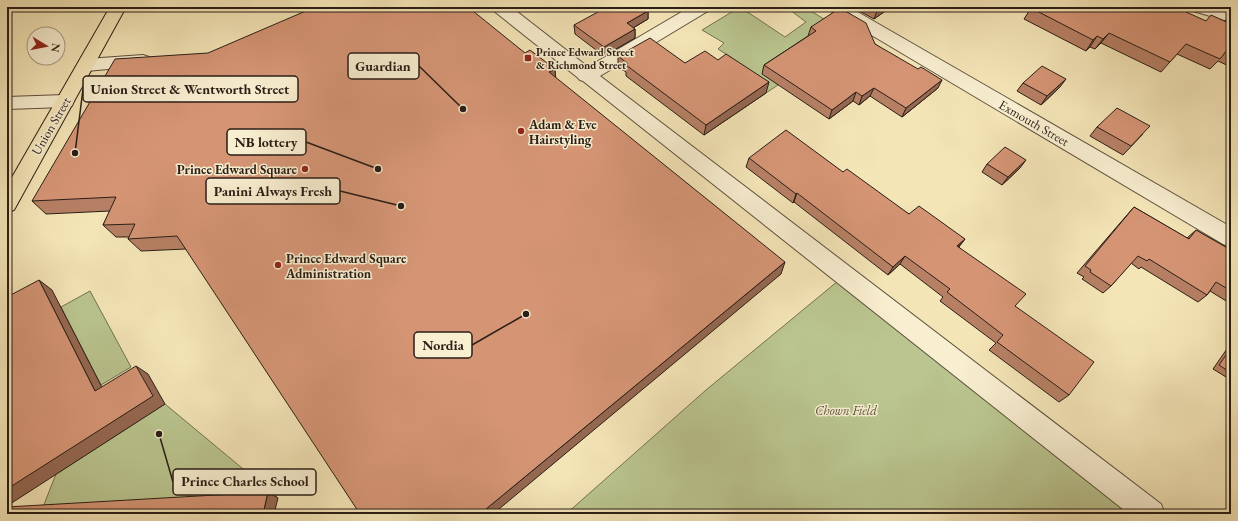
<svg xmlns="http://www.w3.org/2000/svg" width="1238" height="521" viewBox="0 0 1238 521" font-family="'EB Garamond',serif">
<rect width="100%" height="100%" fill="#f4e5b7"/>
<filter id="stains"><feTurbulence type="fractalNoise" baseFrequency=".005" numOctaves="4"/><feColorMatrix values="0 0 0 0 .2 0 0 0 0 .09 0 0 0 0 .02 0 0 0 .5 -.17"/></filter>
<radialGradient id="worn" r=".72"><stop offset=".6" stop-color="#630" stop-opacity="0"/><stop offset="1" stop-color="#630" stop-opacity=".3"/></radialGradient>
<g fill="#bac58f" stroke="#727252">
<path d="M740,7L785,37L806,22L786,7H804L829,22L781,83L766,93L754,85L732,58L718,49L724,43L702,30Z"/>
<path d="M844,276L1151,514H566L706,390Z"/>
<path d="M90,291L131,367L101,385L61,307Z"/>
<path d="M165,404L278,498L41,512L56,474Z"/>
</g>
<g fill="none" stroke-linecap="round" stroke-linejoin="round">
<g stroke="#5c503e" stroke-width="2">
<g id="minor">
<path d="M492,7H511L588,67L690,7H710L708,11L600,76L1161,504L1165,514H1129L583,81L580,80L577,77L494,11Z"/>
<path d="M829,7H849L1231,227V247L1223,244L831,11Z"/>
<path d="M1191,7H1216L1231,11V22L1193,11Z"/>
<path d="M143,55L149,57L152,61L149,65L87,71L81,69L78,65L81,61L87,59Z"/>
<path d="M65,95L72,96L74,101L72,106L65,107L7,109V97Z"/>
</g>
</g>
<g stroke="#2a1e16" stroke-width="2">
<path id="major" d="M110,7H126L14,210L7,212V186Z"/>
</g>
<use href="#minor" fill="#f8eed0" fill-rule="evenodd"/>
<use href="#major" fill="#f4e5b7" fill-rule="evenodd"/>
</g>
<g fill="#b78065" stroke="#2a1e16">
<path d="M852,7H891L874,19Z"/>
<path d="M1228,7H1231V10L1228,9Z"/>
<path d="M1031,8L1206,21H1225L1231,14V67L1218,61L1210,69L1177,54L1161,72L1101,43L1095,49L1090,47L1086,51L1024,19Z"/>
<path d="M648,11V19L633,28L635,29V38L604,56L575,34L574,25Z"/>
<path d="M811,27L875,44L938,88L902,117L870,96L859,105L853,101L829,119L762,74L764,65L808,36Z"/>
<path d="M618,56L685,63L766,93L704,135L626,76V72L618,67Z"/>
<path d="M555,69V78L781,274L186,249L141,251L128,239L129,237H116L103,225L110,211L46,214L32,201Z"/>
<path d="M1023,83L1060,87L1041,105L1017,91Z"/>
<path d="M1097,127L1143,134L1123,155L1090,136Z"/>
<path d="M749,158L843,172L909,214L965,239L959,247L1015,306L1069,395L1059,402L989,350L996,343L940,301L943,297L900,264L888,275L794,202L793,203L746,167Z"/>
<path d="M987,164L1020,168L1002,185L982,172Z"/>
<path d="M1134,207L1187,238L1196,230L1231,250V304L1210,291L1207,295L1198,302L1141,267L1139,269L1131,263L1111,286L1103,293L1082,279L1084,277L1077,273L1127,215Z"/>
<path d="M1231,343V380L1213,369Z"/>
</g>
<g fill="#956852" stroke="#2a1e16">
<path d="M882,7H891L874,19L877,11Z"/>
<path d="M648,11V19L626,32L627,23Z"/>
<path d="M635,29V38L604,56V47Z"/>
<path d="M1109,33L1101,43L1095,49L1103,39Z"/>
<path d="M1097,36L1090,47L1086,51L1093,40Z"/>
<path d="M555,69L556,82L549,72Z"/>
<path d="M1066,79L1060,87L1041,105L1047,96Z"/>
<path d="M942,80L938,88L902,117L906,108Z"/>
<path d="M769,82L766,93L704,135L706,125Z"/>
<path d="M874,88L870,96L859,105L862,96Z"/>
<path d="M856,92L853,101L829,119L832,110Z"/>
<path d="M1026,160L1020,168L1002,185L1008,177Z"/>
<path d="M797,193L794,202L793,203L796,194Z"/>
<path d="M965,239L958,247L957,246Z"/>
<path d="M905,256L900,264L888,275L893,267Z"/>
<path d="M785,262L781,274L493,514H480Z"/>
<path d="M39,280L52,290L108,399L95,391Z"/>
<path d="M136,366L148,374L165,404L7,506V489Z"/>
<path d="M268,492L278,498L274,514H263Z"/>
</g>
<g fill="#d59575" stroke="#2a1e16">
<path d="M315,7H468L525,53L530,50L555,69L549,72L785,262L480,514H360L177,236L128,239L135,224L103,225L116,197L32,201L115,59L208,53Z"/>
<path d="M607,7H643L648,11L627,23L635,29L604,47L574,25Z"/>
<path d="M870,7H882L877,11Z"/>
<path d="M1032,7H1175L1206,21L1211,15L1231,24V22V52L1227,50L1220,59L1186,44L1170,62L1109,33L1103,39L1097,36L1093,40L1031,8Z"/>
<path d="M840,8L866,23L875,44L918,69L921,67L942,80L906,108L874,88L862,96L856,92L832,110L764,65L816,31L811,27Z"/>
<path d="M650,38L685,63L705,51L718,60L726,54L769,82L706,125L626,65L628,64L618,56Z"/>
<path d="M1042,66L1066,79L1047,96L1023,83Z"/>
<path d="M1117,108L1150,126L1131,146L1097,127Z"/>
<path d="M786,130L843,172L847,169L909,214L919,206L965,239L957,246L1026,294L1015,306L1094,362L1069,395L997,342L1003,335L947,292L950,289L905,256L893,267L797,193L796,194L749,158Z"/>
<path d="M1005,147L1026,160L1008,177L987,164Z"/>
<path d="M1134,207L1189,239L1196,230L1231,250V291L1216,282L1207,295L1149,259L1147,261L1138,256L1111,286L1090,272L1091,270L1085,266Z"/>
<path d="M39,280L95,391L136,366L153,396L7,489V297Z"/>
<path d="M1231,348V373L1219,365Z"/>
<path d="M268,492L263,514H7V507Z"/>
</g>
<g fill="#8f2418" stroke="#f8eed0" stroke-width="1.5">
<rect x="524" y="54" width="8" height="8" rx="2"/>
<circle cx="521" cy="131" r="4"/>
<circle cx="305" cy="169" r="4"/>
<circle cx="278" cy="265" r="4"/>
</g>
<g text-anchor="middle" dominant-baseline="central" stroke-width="3" stroke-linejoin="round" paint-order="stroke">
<g font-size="11" font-weight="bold" fill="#2a1e16" stroke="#f8eed0" text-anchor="start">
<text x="536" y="52">Prince Edward Street<tspan x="536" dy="13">&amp; Richmond Street</tspan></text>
</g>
<g font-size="13" fill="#2a1e16" stroke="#f8eed0">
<text transform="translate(1034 123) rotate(30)">Exmouth Street</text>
<text transform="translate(51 126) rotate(-60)">Union Street</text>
</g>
<g font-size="13" font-weight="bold" fill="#2a1e16" stroke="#f8eed0" text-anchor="start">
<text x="529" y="124">Adam &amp; Eve<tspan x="529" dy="15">Hairstyling</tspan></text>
<text x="297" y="169" text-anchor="end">Prince Edward Square</text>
<text x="286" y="258">Prince Edward Square<tspan x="286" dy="15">Administration</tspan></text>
</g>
<g font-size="13" font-style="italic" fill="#55503a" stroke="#f8eed0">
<text x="846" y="410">Chown Field</text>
</g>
</g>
<path fill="none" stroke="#2a1e16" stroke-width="1.5" d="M463 109L419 66M75 153L83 89M378 169L306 142M401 206L340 191M526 314L472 345M159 434L173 482"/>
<g fill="#2a1e16" stroke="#f8eed0" stroke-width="1.5">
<circle cx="463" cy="109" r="4"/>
<circle cx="75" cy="153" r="4"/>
<circle cx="378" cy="169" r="4"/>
<circle cx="401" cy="206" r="4"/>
<circle cx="526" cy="314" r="4"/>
<circle cx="159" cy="434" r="4"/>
</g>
<g fill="#f8eed0" stroke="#2a1e16" stroke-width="1.5">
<rect x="348" y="53" width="71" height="26" rx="4"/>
<rect x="83" y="76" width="215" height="26" rx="4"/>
<rect x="227" y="129" width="79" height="26" rx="4"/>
<rect x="206" y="178" width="134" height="26" rx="4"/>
<rect x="414" y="332" width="58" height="26" rx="4"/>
<rect x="173" y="469" width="143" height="26" rx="4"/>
</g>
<g font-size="14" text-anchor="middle" font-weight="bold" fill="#2a1e16">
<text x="383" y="71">Guardian</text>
<text x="190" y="94">Union Street &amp; Wentworth Street</text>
<text x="266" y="147">NB lottery</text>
<text x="273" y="196">Panini Always Fresh</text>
<text x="443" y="350">Nordia</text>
<text x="245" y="486">Prince Charles School</text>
</g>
<rect width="1238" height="521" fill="none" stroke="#f4e5b7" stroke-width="24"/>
<rect x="8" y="8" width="1222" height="505" fill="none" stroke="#2a1e16" stroke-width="2"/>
<rect x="12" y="12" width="1214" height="497" fill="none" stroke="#2a1e16"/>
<g transform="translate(46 46) rotate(100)"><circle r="19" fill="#f8eed0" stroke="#a69b86"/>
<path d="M0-3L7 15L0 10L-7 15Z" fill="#8f2418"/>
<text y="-6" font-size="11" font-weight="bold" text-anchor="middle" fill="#2a1e16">N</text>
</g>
<rect width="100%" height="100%" filter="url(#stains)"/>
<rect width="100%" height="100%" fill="url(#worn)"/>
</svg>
